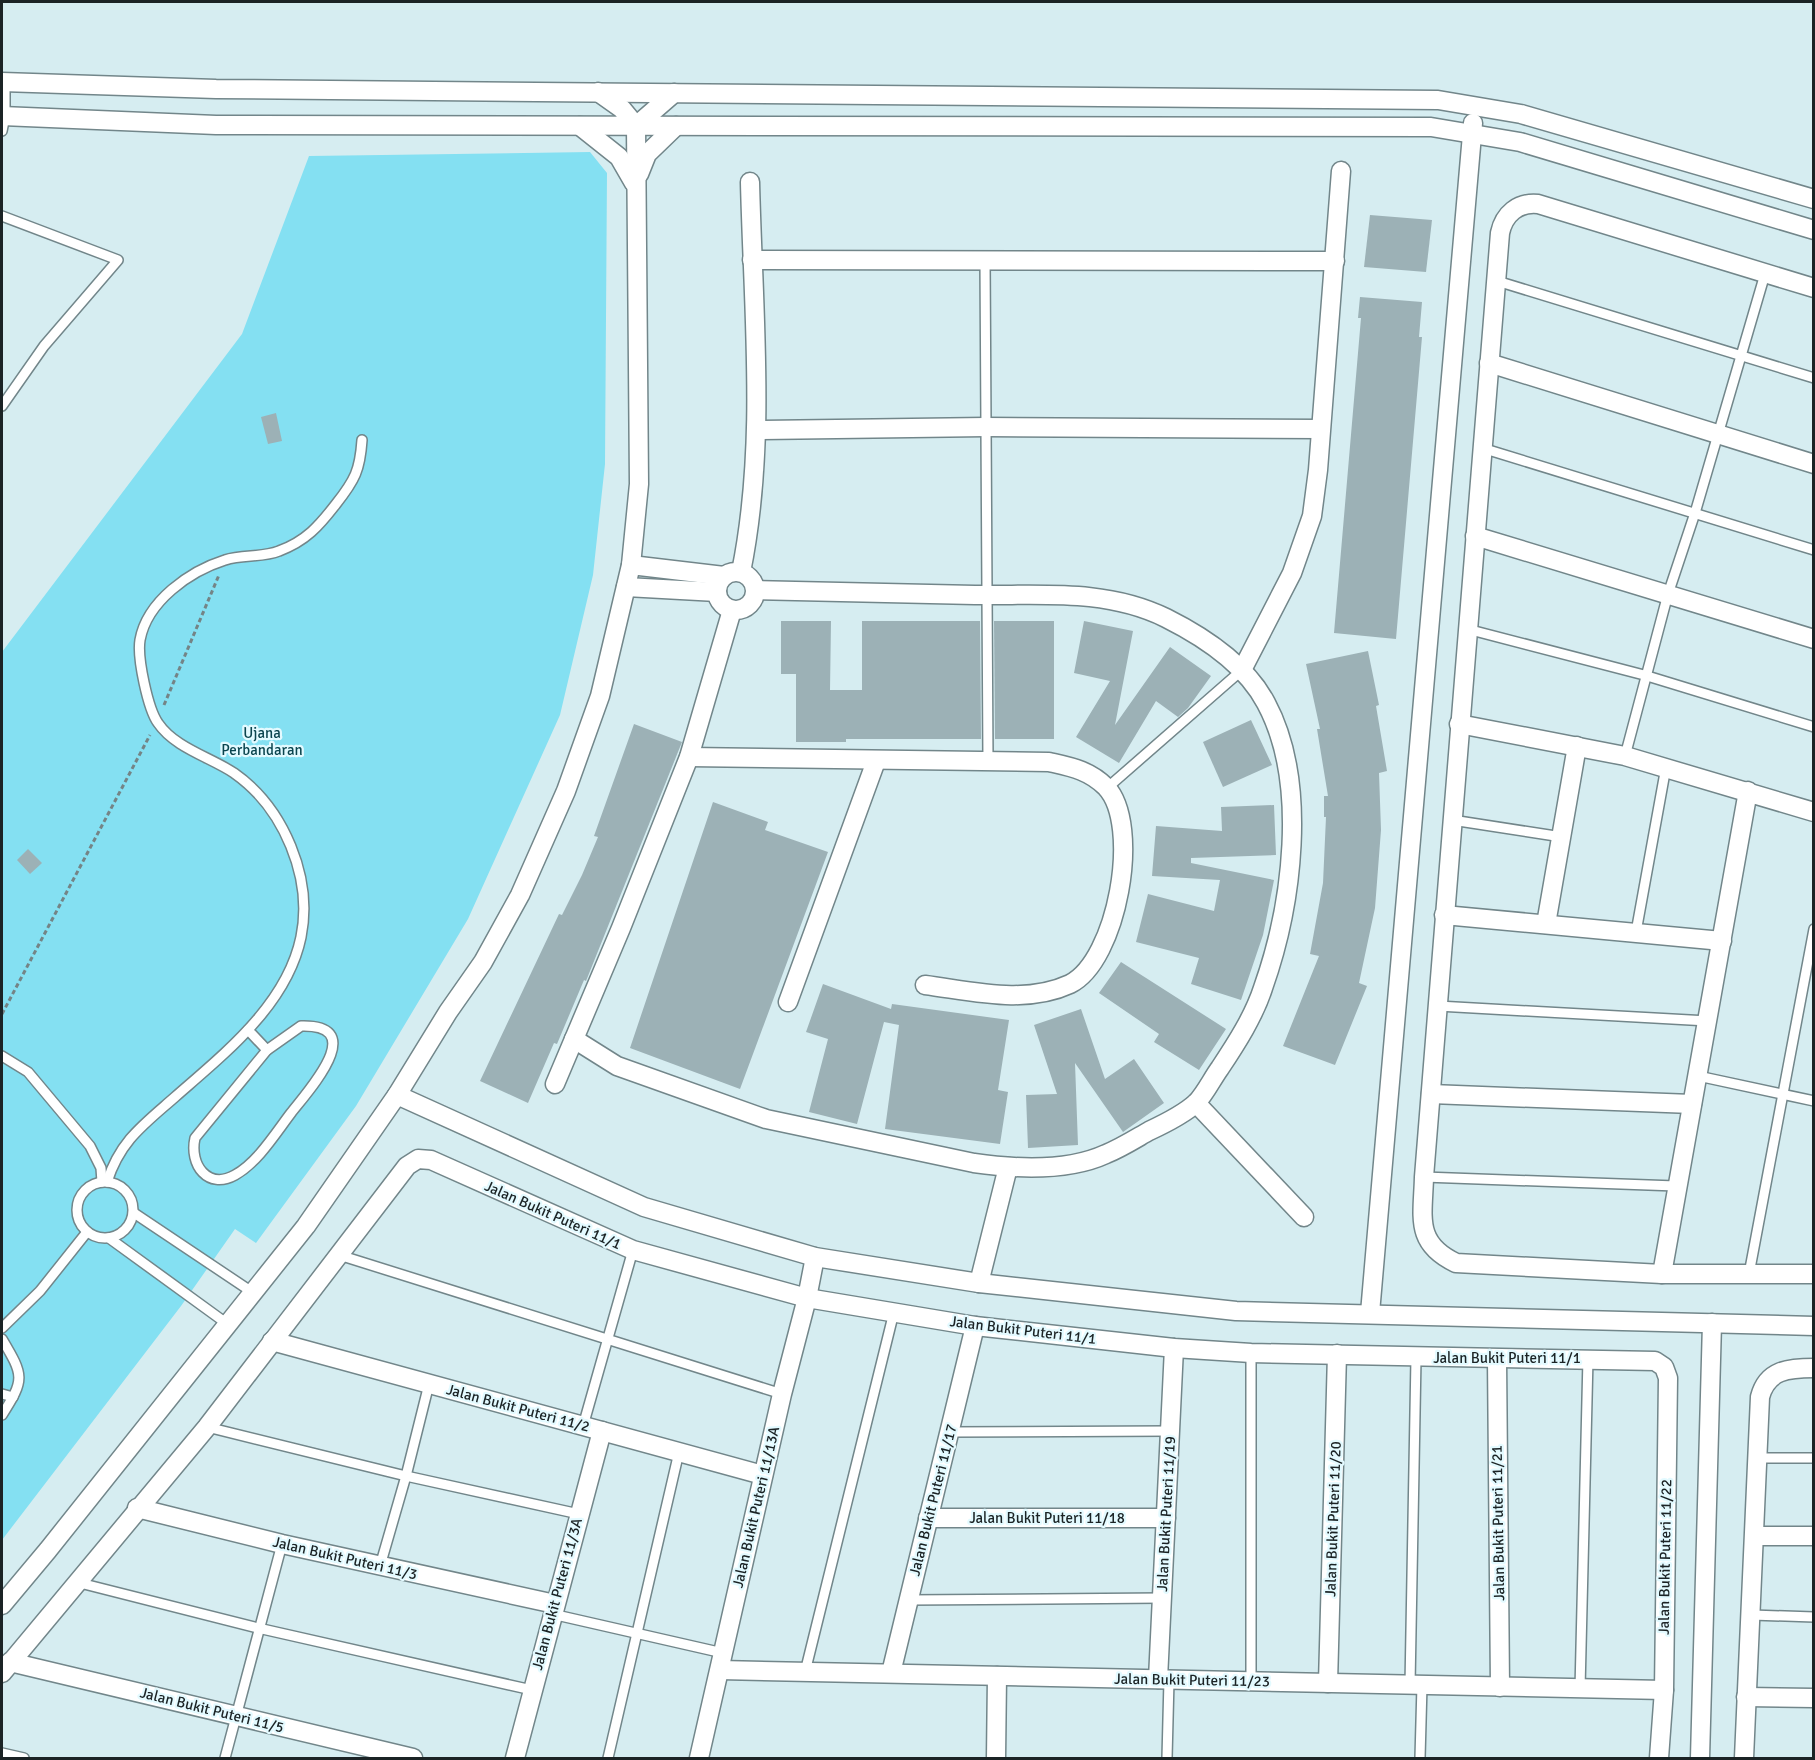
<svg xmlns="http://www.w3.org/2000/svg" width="1815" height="1760" viewBox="0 0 1815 1760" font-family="Signika,sans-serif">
<rect width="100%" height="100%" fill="#d6edf1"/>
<path fill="#84e0f2" d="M590,152L607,173L605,464L593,575L560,715L468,919L356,1106L256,1243L235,1229L181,1306L2,1540V652L242,334L309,156Z"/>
<g fill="#9cb1b6">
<path d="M1370,215L1432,220L1426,272L1364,267Z"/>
<path d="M1360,297L1422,302L1419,337H1422L1396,639L1334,633L1361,318H1358Z"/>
<path d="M276,413L282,441L268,444L261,417Z"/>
<path d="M781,621H831L830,690H862V621H980L981,739H846V742H796V674H781Z"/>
<path d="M994,621H1054V739H995Z"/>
<path d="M1084,621L1133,631L1115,725L1170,647L1211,676L1188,708L1178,717L1156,701L1119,763L1076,737L1110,681L1074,673Z"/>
<path d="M1368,651L1379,705L1376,706L1387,771L1379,773L1381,830L1375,908L1359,983L1367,986L1335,1065L1283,1046L1319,956L1310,954L1323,883L1326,817H1324V796H1328L1317,729H1320L1306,664Z"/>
<path d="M1251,720L1272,765L1223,787L1203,742Z"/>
<path d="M634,724L682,742L586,981L584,980L557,1044L554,1043L528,1103L480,1081L559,914L562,915L582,875L598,837L594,836Z"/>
<path d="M713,802L768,822L765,830L828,852L740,1089L630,1048Z"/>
<path d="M1274,805L1276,855L1191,858V863L1274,880L1263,935L1241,1000L1191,984L1199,958L1136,942L1148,894L1214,911L1220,880L1152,876L1156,826L1222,831L1221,807Z"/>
<path d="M28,849L42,863L30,874L17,860Z"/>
<path d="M1121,962L1226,1029L1199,1070L1154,1042L1159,1034L1099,993Z"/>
<path d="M823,984L891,1009L892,1004L1009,1020L998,1090L1008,1092L1000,1144L885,1129L899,1025L884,1022L857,1124L809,1112L828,1039L806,1032Z"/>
<path d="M1081,1009L1105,1079L1134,1059L1164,1103L1123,1132L1075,1063L1078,1145L1028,1148L1026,1095L1057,1094L1034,1025Z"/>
</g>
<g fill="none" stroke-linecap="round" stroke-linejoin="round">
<g stroke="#72868a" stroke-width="12">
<g id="service">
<path d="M2,131L5,116V82"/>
<path d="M2,216L118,260L44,346L2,406"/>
<path d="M985,259L988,761"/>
<path d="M1497,281L1814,378"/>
<path d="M1482,448L1814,550"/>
<path d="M1467,629L1644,675L1814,727"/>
<path d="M1625,756L1668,594L1695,513L1765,274"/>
<path d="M1107,788L1242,670"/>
<path d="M1452,820L1562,837"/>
<path d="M1636,932L1666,767"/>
<path d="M1438,1006L1708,1021"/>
<path d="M301,1026C370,1024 308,1091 291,1113C275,1134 258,1162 235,1175C208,1190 189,1165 195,1138L267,1050Z"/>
<path d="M248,1030L267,1050"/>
<path d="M2,1056L28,1072L90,1146L101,1168L102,1182"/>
<path d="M1698,1076L1814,1101"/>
<path d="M1424,1177L1676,1186"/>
<path d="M107,1182C120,1141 143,1125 175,1097C224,1054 287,1005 301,937C313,878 284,808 234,773C210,757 175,748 158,723C148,709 137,658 140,640C147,601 190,571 225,560C242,554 262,558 279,551C306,541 319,526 336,504C355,480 360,470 362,440"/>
<circle cx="105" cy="1210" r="28"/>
<path d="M134,1213L252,1292"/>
<path d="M109,1238L226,1323"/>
<path d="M339,1255L782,1394"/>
<path d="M1749,1274L1814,929"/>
<path d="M2,1328L40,1291L87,1232"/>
<path d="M2,1339C24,1376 25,1379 2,1415"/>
<path d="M1251,1353V1681"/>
<path d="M2,1394L13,1397"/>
<path d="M583,1426L633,1250"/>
<path d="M207,1427L406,1476L579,1514"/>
<path d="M949,1432L1170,1431"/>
<path d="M1757,1458H1814"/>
<path d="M380,1566L406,1476L429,1384"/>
<path d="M76,1582L258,1628L532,1690"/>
<path d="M908,1600L1162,1598"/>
<path d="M552,1614L723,1653"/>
<path d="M1752,1615L1814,1617"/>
<path d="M805,1672L894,1312"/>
<path d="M1410,1685L1416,1358"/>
<path d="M1580,1689L1588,1358"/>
<path d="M2,1753L24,1758"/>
<path d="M225,1758L282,1544"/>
<path d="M608,1758L679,1452"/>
<path d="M1167,1758L1169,1680"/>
<path d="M1420,1758L1422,1685"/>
</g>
</g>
<g stroke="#72868a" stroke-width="21">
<g id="minor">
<path d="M2,82L216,89L1438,100L1521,114L1814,199"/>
<path d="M2,116L216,125L1431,127L1520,142L1814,230"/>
<path d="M580,126L619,157L634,183"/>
<path d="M636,126L674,93"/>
<path d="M639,174L647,154L676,126"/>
<path d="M752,260L1335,261"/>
<path d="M1814,288L1538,204C1518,202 1504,214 1500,233L1424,1177C1423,1217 1414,1243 1456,1263L1662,1274H1814"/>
<path d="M1489,363L1814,464"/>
<path d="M758,430L986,427L1320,429"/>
<path d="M1475,536L1814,639"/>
<path d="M631,565L724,576"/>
<circle cx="736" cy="591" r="19"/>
<path d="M741,572C767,444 753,312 750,182"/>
<path d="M626,587L717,592"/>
<path d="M1242,670L1292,573L1312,516L1318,470L1341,171"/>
<path d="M1459,724L1625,756L1814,812"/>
<path d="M689,757L1049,762C1071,767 1089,770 1106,787C1142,825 1117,961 1070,984C1025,1005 972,991 925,985"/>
<path d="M1444,915L1722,941"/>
<path d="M1546,924L1577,746"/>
<path d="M788,1002L876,761"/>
<path d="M574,1039L617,1066L766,1119L974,1163C1016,1169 1067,1172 1106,1154C1121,1148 1135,1139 1149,1131C1164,1124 1184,1114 1196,1103C1205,1094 1212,1079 1220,1068C1236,1044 1254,1016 1263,988C1292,906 1309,783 1266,703C1246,665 1204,637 1166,618C1105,588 1039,596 975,595C902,593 829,591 756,590"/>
<path d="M555,1084L621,928L689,757L732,610"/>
<path d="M1431,1094L1692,1104"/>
<path d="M397,1095L644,1207L815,1257L979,1283L1236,1311L1814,1326"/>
<path d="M1196,1103L1304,1217"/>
<path d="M1662,1274L1748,791"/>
<path d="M979,1283L1008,1167"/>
<path d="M1370,1313L1473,123"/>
<path d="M272,1341L763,1475"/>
<path d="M1497,1359L1500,1687"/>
<path d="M137,1508L282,1544L555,1604"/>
<path d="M928,1518H1166"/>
<path d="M1755,1536H1814"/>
<path d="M2,1605L48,1550L306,1226L397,1095L448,1012L483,962L520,895L566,791L600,696L631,565L639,484L636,126L622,109L598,92"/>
<path d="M10,1662L413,1758"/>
<path d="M720,1670L1664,1690"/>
<path d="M2,1673L207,1427L407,1166L418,1159L431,1160L633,1250L807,1298L975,1326L1174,1348L1251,1353L1655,1361L1664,1367L1668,1378L1664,1690L1659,1758"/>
<path d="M891,1673L975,1326"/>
<path d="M1158,1679L1174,1348"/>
<path d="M1328,1683L1337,1354"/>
<path d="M1746,1697L1814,1698"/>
<path d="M515,1758L602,1431"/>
<path d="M699,1758L782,1394L807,1298L815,1257"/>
<path d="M996,1758L997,1676"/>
<path d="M1700,1758L1712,1323"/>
<path d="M1744,1758L1760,1397C1767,1370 1788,1368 1814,1368"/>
</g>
</g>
<g stroke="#748486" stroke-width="3" stroke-dasharray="4.5 3" stroke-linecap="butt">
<path d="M164,705L219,575"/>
<path d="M2,1014L150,735"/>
</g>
<use href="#service" stroke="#fff" stroke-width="9"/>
<use href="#minor" stroke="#fff" stroke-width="18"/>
</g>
<g text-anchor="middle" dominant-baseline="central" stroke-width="4.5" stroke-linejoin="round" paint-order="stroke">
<g font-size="15" fill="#0b454f" stroke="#e3faff">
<text x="262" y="733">Ujana<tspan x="262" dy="17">Perbandaran</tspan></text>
</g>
<g font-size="15" fill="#1b2325" stroke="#e3faff">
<text transform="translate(553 1215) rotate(24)">Jalan Bukit Puteri 11/1</text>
<text transform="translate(1023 1330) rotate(7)">Jalan Bukit Puteri 11/1</text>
<text x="1507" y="1358">Jalan Bukit Puteri 11/1</text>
<text transform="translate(518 1408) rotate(15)">Jalan Bukit Puteri 11/2</text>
<text transform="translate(933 1500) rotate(-76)">Jalan Bukit Puteri 11/17</text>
<text transform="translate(756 1507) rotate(-77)">Jalan Bukit Puteri 11/13A</text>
<text transform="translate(1166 1514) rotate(-87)">Jalan Bukit Puteri 11/19</text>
<text x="1047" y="1518">Jalan Bukit Puteri 11/18</text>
<text transform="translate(1333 1519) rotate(-88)">Jalan Bukit Puteri 11/20</text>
<text transform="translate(1498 1523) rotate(-91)">Jalan Bukit Puteri 11/21</text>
<text transform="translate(1665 1557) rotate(-89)">Jalan Bukit Puteri 11/22</text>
<text transform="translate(345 1558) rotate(13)">Jalan Bukit Puteri 11/3</text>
<text transform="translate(557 1594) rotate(-75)">Jalan Bukit Puteri 11/3A</text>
<text transform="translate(1192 1680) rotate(1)">Jalan Bukit Puteri 11/23</text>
<text transform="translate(212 1710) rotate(14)">Jalan Bukit Puteri 11/5</text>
</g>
</g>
<rect width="1815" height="1760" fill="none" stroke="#1b2325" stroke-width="6"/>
</svg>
